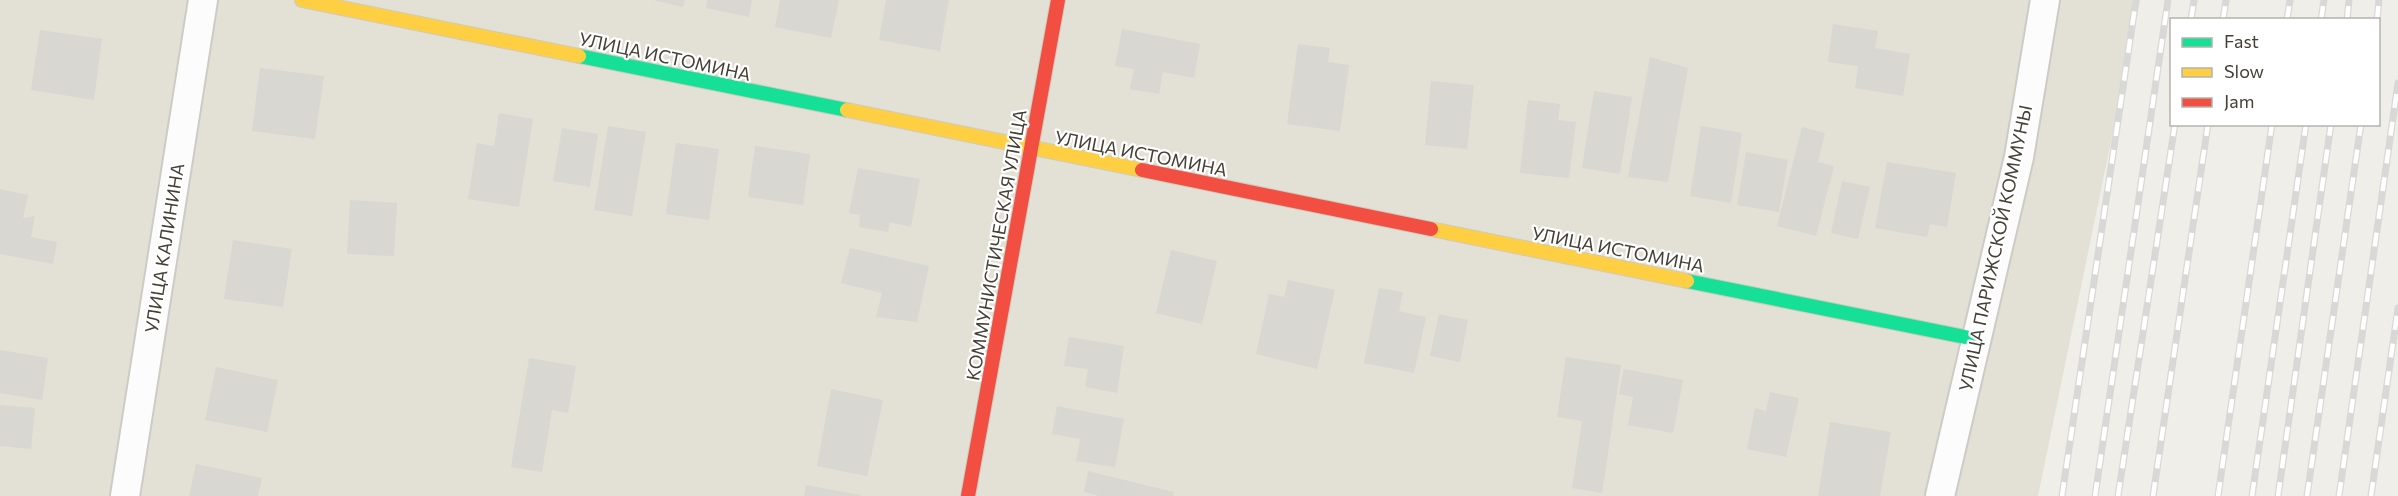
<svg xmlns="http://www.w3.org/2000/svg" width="2398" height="496" viewBox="0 0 2398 496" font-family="Commissioner,sans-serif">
<rect width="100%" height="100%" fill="#efeee8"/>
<path fill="#e3e0d5" d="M0,0H2140L2038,496H0Z"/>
<g fill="#d8d7d1">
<path d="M653,0H685L683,7Z"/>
<path d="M707,0H752L749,17L706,8Z"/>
<path d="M780,0H839L831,38L775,27Z"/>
<path d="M886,0H949L940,51L879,40Z"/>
<path d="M1833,24L1878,31L1875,48L1910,54L1903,96L1855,88L1858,66L1828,62Z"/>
<path d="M1122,29L1200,44L1194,78L1163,72L1159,94L1130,89L1134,69L1115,66Z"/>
<path d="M40,30L102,39L94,100L31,90Z"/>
<path d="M1298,44L1330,48L1328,62L1349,65L1340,131L1287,124Z"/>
<path d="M1650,57L1688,68L1668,182L1628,177Z"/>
<path d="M260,68L324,76L315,139L252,131Z"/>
<path d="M1431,81L1474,85L1467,149L1425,145Z"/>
<path d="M1594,91L1632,97L1620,174L1582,168Z"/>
<path d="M1528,100L1560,104L1558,120L1576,122L1569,178L1520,173Z"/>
<path d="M499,113L533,119L519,207L468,199L477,143L494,146Z"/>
<path d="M608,126L646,132L632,216L594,210Z"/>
<path d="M1701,126L1742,133L1731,203L1690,196Z"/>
<path d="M1802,127L1825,133L1818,162L1834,166L1816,236L1777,226Z"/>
<path d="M562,128L598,134L590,187L553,181Z"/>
<path d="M676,143L719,149L709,220L666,214Z"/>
<path d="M755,146L810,154L803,205L748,197Z"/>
<path d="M1746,152L1788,160L1779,212L1737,205Z"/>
<path d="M1887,162L1956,173L1947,227L1930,224L1927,237L1875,228Z"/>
<path d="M858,168L920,179L911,227L890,222L888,232L859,227L860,215L849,213Z"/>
<path d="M1842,181L1870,187L1858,239L1831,233Z"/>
<path d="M0,189L28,195L23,218L35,216L31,237L57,242L53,264L0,254Z"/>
<path d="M350,200L397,203L394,256L347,254Z"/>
<path d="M233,240L292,249L283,307L224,299Z"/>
<path d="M850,248L929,266L917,322L876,317L882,293L841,283Z"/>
<path d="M1171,250L1217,261L1202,324L1156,313Z"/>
<path d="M1288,280L1335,290L1317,369L1256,354L1269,294L1284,297Z"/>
<path d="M1379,288L1403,292L1399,311L1426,317L1414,373L1364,363Z"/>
<path d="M1439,314L1468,320L1460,362L1430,356Z"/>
<path d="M1069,337L1124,346L1117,393L1085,387L1088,369L1064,366Z"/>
<path d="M0,350L48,358L42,400L0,393Z"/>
<path d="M1566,357L1621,365L1602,493L1572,488L1582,421L1557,417Z"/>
<path d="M529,358L576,366L568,413L552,410L542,472L511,467Z"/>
<path d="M216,367L278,380L267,432L205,420Z"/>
<path d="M1624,369L1683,380L1673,433L1628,425L1633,397L1619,394Z"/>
<path d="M831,389L883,400L867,476L817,466Z"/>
<path d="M1770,392L1799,398L1786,457L1747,449L1755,408L1766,411Z"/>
<path d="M0,405L35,408L31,449L0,446Z"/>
<path d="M1057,406L1124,419L1115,467L1076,461L1080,439L1052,434Z"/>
<path d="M1830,422L1891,432L1880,496H1818Z"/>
<path d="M196,464L262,478L258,496H189Z"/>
<path d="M1088,471L1174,492L1173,496H1099L1084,492Z"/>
<path d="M806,485L860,495V496H804Z"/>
</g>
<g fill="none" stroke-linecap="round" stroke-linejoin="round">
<g stroke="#cdcbc6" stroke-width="32">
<g id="street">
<path d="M125,496L203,0"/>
<path d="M1940,496L2019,157L2045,0"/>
</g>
</g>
<g stroke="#cecbbf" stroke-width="16">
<g id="fast">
<path d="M579,56L847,110"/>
<path d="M1687,281L1975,339"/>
</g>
</g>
<g stroke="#cecbbf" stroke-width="16">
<g id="slow">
<path d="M302,0L579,56"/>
<path d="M847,110L1142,170"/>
<path d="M1431,229L1687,281"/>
</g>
</g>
<g stroke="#cecbbf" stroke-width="16">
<g id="jam">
<path d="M1142,170L1431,229"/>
<path d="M968,496L1058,0"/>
</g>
</g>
<use href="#street" stroke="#fdfcfc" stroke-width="28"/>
<use href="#fast" stroke="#16e098" stroke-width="14"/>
<use href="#slow" stroke="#ffcf43" stroke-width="14"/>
<use href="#jam" stroke="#f24e42" stroke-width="14"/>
<g stroke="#d8d8d7" stroke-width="7">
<g id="rail">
<path d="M2191,20L2194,0"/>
<path d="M2223,20L2226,0"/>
<path d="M2287,20L2290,0"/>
<path d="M2321,20L2324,0"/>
<path d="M2347,20L2349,0"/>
<path d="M2377,20L2379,0"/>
<path d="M2062,496L2136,0"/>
<path d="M2095,496L2168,0"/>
<path d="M2118,496L2175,124"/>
<path d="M2153,496L2208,124"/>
<path d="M2218,496L2272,124"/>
<path d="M2252,496L2306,124"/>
<path d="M2278,496L2331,124"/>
<path d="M2307,496L2361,124"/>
<path d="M2339,496L2398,83"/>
<path d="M2371,496L2398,308"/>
</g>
</g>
<use href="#rail" stroke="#fff" stroke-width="4.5" stroke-dasharray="14" stroke-linecap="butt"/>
</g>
<g text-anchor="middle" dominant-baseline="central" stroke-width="4.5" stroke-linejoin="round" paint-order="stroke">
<g font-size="18" fill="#444035" stroke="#fff">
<text transform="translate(665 56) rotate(12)">УЛИЦА ИСТОМИНА</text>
<text transform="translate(1141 153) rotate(11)">УЛИЦА ИСТОМИНА</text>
<text transform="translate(996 245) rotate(-80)">КОММУНИСТИЧЕСКАЯ УЛИЦА</text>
<text transform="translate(164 248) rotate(-81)">УЛИЦА КАЛИНИНА</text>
<text transform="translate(1995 248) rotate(-78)">УЛИЦА ПАРИЖСКОЙ КОММУНЫ</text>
<text transform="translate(1618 249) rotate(11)">УЛИЦА ИСТОМИНА</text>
</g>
</g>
<rect x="2170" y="18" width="210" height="108" fill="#ffffff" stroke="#b4b3ae" stroke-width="1.5"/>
<rect x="2182" y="38" width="30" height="9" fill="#16e098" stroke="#b4b3ae" stroke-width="1.5"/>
<text x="2224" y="48" font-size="18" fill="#444035">Fast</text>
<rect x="2182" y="68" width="30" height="9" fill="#ffcf43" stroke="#b4b3ae" stroke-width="1.5"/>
<text x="2224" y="78" font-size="18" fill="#444035">Slow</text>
<rect x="2182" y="98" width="30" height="9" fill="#f24e42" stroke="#b4b3ae" stroke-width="1.5"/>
<text x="2224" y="108" font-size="18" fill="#444035">Jam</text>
</svg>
